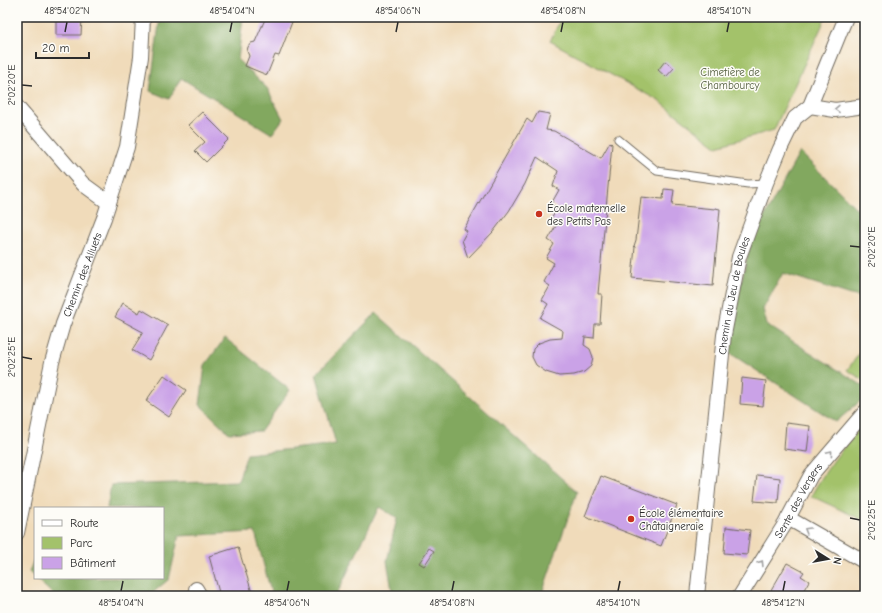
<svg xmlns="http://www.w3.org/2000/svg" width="882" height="613" viewBox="0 0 882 613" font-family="'Comic Neue',sans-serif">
<rect width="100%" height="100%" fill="#fdfcf7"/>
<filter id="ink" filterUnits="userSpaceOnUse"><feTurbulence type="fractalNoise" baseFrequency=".025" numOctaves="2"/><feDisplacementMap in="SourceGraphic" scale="8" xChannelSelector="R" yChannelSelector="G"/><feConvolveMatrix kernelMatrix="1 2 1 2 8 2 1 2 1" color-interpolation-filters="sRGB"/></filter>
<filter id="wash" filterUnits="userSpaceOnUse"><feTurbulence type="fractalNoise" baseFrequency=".012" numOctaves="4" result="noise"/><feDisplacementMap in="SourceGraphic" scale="16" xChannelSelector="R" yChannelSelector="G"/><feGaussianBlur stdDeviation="0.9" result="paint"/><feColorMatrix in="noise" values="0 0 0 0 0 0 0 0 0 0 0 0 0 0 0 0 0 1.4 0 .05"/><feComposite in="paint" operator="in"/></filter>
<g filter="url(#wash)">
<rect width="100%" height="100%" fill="#f0dbba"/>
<g fill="#a3c26b" stroke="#67764b">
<path d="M562,17H826L774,130L717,146L659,101L550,41Z"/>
<path d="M865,346V381L847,370Z"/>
<path d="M861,427L865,428V521L811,496C825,470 842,449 861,427Z"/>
</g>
<g fill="#82a85f" stroke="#566a45">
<path d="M160,17H243L238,60L267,88L283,119L272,134L181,78L169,99L150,91Z"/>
<path d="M800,152L865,217V298L851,295L783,273L763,309L767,325L865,387V397L836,422L725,350L751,241Z"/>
<path d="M376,313L577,492L541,596H393L387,561L397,518L379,507L336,596H272L255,532L179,536L169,579L149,596H55L35,578H163V508H107L111,485L238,481L247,454L336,444L316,374Z"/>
<path d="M225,338L290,390L261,431L229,433L200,405L205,365Z"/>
<path d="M35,557V578L29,572Z"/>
</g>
<g id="blocks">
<g fill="#caa2e7">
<path d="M56,17H82L81,35H56Z"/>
<path d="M266,17H290L289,20L292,22L279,56L275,55L267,75L245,66L249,56L247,51L248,47L251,43L255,42Z"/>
<path d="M665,61L674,68L666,77L658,70Z"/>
<path d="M202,112L229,139L206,162L195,151L205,142L188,125Z"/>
<path d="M538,112L550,114L546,130L554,131L601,158L610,142L612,144L598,294H602L600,324H595L594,338L585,337L584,345L590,349L593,357L591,366L584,372L574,375L559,376L546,372L536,365L532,357L533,349L539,343L550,339L562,338L563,331L540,318L548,304L542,300L550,286L544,282L554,263L546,258L554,244L548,240L556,226L549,222L557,208L551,204L559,190L553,186L558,171L537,157L525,184L509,211L493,232L468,258L462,240L467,231L464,229L527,119L532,123Z"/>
<path d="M664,189L674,190L672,205L715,209V208L720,209L713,286L632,278L635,247L634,246L636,240L641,197L663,199Z"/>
<path d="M123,303L139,313L141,309L168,325L149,360L132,350L143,332L115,317Z"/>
<path d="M164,375L186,390L169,417L146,401Z"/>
<path d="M742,378L766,381L763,406L740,404Z"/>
<path d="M786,423L810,426L807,452L784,449Z"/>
<path d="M757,475L780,478L778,503L754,501Z"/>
<path d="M601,476L677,505L661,546L585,516Z"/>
<path d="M726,527L750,530L747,555L724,553Z"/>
<path d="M238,547L253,596H220L209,556Z"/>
<path d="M429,548L434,551L424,566L419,563Z"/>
<path d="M787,563L804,572L801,576L809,581L802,593L796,590L792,596H768Z"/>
</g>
</g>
</g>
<g filter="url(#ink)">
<use href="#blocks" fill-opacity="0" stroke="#70695d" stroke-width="1"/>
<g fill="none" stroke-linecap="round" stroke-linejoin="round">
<g stroke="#70695d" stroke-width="9">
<path id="service" d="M618,139L657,171L748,184L766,183"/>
</g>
<g stroke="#70695d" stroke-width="16">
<g id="minor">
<path d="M810,106L835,110L865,106"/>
<path d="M17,107L83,184L109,203"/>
<path d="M788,518L865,562"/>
<path id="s1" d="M17,533L52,362L63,324L104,218L127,147L141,57L143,17"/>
<path d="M196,589L200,596"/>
<path id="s2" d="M697,596L724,335L739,257L766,183L780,149L795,118L810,106L846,17"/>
<path id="s3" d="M740,596L785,524L811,475L865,412"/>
</g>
</g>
<use href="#service" stroke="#fff" stroke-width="7"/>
<use href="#minor" stroke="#fff" stroke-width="14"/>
</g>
<defs><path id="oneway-chevron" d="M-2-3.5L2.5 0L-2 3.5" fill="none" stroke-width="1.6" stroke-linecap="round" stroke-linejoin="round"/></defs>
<g stroke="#a0a0a0">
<use href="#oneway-chevron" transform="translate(837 109) rotate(179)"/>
<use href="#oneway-chevron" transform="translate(830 453) rotate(-50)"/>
<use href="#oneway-chevron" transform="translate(807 530) rotate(-149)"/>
<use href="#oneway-chevron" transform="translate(761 563) rotate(-58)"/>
</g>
</g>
<path fill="none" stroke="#2b2b2b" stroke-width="1.5" d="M65,32L67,22M230,32L232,22M396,32L398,22M561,32L563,22M727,32L729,22M22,85L32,86M850,246L860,247M22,357L32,359M850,518L860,520M121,591L123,581M287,591L289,581M452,591L454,581M618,591L620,581M783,591L785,581"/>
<g fill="#c8321e" stroke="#fdfcf7" stroke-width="1.5">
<circle cx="539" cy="214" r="4"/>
<circle cx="631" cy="519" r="4"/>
</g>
<g text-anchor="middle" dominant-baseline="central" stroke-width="3" stroke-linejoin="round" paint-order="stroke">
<g font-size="11" fill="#556041" stroke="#fdfcf7">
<text x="730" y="72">Cimetière de<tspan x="730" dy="13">Chambourcy</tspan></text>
</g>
<g font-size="11" fill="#2b2b2b" stroke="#fdfcf7" text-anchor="start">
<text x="547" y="208">École maternelle<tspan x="547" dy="13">des Petits Pas</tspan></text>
<text x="639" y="513">École élémentaire<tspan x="639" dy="13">Châtaigneraie</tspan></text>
</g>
<g font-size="11" fill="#2b2b2b" stroke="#fdfcf7">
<text stroke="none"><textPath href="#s1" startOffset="267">Chemin des Alluets</textPath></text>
<text stroke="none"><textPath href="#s2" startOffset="303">Chemin du Jeu de Boules</textPath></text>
<text stroke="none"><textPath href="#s3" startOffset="112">Sente des Vergers</textPath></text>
</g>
</g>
<rect width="882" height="613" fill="none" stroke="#fdfcf7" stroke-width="44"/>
<rect x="34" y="507" width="130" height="72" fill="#fdfcf7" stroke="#a9a8a5"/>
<rect x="42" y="520" width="20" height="6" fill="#ffffff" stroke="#a9a8a5"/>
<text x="70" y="527" font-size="12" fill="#2b2b2b">Route</text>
<rect x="42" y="537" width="20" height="12" fill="#a3c26b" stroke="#a9a8a5"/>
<text x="70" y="547" font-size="12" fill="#2b2b2b">Parc</text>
<rect x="42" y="557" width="20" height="12" fill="#caa2e7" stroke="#a9a8a5"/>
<text x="70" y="567" font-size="12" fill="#2b2b2b">Bâtiment</text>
<g transform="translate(828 559) rotate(101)" stroke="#fdfcf7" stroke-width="3" paint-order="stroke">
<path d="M0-3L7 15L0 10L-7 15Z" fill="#2b2b2b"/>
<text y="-6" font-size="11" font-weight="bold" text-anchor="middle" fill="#2b2b2b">N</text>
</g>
<path d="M36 52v6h53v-6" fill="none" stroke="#2b2b2b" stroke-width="2"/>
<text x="42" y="52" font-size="12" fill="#2b2b2b" stroke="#fdfcf7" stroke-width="3" paint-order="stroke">20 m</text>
<rect x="22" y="22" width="838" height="569" fill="none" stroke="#2b2b2b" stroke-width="1.5"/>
<g font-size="10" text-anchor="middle" fill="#2b2b2b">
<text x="67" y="14">48°54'02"N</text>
<text x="232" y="14">48°54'04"N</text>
<text x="398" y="14">48°54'06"N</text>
<text x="563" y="14">48°54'08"N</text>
<text x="729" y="14">48°54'10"N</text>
<text transform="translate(11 85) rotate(-90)" y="4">2°02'20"E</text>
<text transform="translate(871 247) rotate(-90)" y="4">2°02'20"E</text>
<text transform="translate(11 357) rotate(-90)" y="4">2°02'25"E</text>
<text transform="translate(871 520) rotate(-90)" y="4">2°02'25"E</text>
<text x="121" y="606">48°54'04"N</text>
<text x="287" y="606">48°54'06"N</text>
<text x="452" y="606">48°54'08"N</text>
<text x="618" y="606">48°54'10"N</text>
<text x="783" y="606">48°54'12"N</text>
</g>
</svg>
